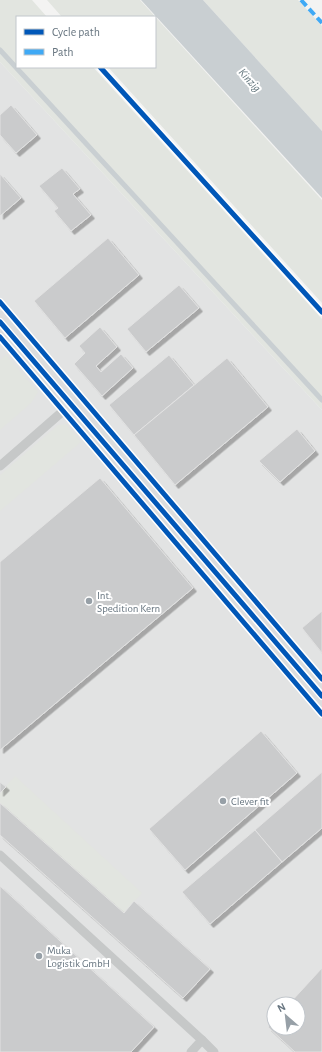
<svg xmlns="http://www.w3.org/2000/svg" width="322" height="1052" viewBox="0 0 322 1052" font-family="'Alegreya Sans',sans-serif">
<defs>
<filter id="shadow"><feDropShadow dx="3.5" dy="3.5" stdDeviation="0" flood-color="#0004"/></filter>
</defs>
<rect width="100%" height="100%" fill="#f3f3f2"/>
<path fill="#e2e3e3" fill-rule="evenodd" d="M0,62L322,410V1052H0ZM274,1004H298V1028H274Z"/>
<g fill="#e2e5e0">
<path d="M0,0H32L47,17H17V67H93L322,319V410L0,62Z"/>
<path d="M47,0H140L322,200V303L108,67H155V17H62Z"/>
<path d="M203,0H298L322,26V131Z"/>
<path d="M6,355L38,392L31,403L0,430V360Z"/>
<path d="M66,424L81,442L0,511V475L58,425Z"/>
<path d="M15,776L142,893L124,913L0,803V793Z"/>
</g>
<path fill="#c9cfd2" d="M141,0H203L322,131V198Z"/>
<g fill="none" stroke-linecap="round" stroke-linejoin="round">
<path stroke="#c9cfd2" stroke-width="5" d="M0,50L322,400"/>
</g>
<g fill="#cacbcc" stroke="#e2e2e2" filter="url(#shadow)">
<path d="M11,105L37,135L16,153L0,135V115Z"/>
<path d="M62,168L80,189L73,194L91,215L71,231L54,211L58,208L39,186Z"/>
<path d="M0,174L21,198L0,216Z"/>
<path d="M108,238L139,275L65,338L34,301Z"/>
<path d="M179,285L199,308L146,352L127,329Z"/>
<path d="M100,327L117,347L96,366L101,372L121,354L133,368L102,396L74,364L85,353L79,346Z"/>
<path d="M169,355L194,385L134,435L109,405Z"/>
<path d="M227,358L268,407L175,485L134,435Z"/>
<path d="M297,429L315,451L280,482L259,461Z"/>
<path d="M100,478L193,588L0,750V562Z"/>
<path d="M322,611V653L302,628Z"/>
<path d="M261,731L297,773L185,870L149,829Z"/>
<path d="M322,772V828L282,862L255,830Z"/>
<path d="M0,782L6,787L0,793Z"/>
<path d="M0,803L124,913L134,901L210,969L183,998L0,835Z"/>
<path d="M255,830L282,862L210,924L182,892Z"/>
<path d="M0,886L154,1027L131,1052H0Z"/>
<path d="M322,968V1052H295L268,1027L274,1021V1028H298V1004H289Z"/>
</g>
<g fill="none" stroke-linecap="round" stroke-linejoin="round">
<g stroke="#c6c8c8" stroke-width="9">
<path d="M0,466L70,405"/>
<path d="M0,855L202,1040L191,1052"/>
<path d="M202,1040L214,1052"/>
</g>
<path stroke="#dcddde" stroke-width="22" d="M0,322L322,696"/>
<path stroke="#3fa9f5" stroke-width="4" stroke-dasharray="8 4" stroke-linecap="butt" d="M301,0L322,23"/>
<g stroke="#fff" stroke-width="8">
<g id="cycleway">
<path d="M100,67L322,312"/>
<path d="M0,302L322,679"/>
<path d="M0,322L322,696"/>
<path d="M0,337L322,714"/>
</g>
</g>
<use href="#cycleway" stroke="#0057b8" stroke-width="5"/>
</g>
<g fill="#97a0a7" stroke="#fff" stroke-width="1.5">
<circle cx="89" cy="601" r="4"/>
<circle cx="223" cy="801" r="4"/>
<circle cx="39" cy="956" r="4"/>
</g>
<g text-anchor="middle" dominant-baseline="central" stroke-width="4" stroke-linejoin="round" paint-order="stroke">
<g font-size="11" fill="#66747f" stroke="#fff" text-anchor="start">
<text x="97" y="595">Int.<tspan x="97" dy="13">Spedition Kern</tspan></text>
<text x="231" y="801">Clever fit</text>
<text x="47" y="950">Muka<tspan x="47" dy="13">Logistik GmbH</tspan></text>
</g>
<g font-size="12" font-style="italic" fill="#62757c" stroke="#fff">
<text transform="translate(250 80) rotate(48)">Kinzig</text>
</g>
</g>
<rect x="16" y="16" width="140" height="52" fill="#ffffff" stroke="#c2c7cc"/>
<rect x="24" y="29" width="20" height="6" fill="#0057b8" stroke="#c2c7cc"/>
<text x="52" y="36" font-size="12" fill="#66747f">Cycle path</text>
<rect x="24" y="49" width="20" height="6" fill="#3fa9f5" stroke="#c2c7cc"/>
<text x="52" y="56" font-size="12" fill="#66747f">Path</text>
<g transform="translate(286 1016) rotate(332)"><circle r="19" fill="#ffffff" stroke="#c2c7cc"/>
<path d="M0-3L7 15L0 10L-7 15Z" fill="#97a0a7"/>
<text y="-6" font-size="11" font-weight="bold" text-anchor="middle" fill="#66747f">N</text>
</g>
</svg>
